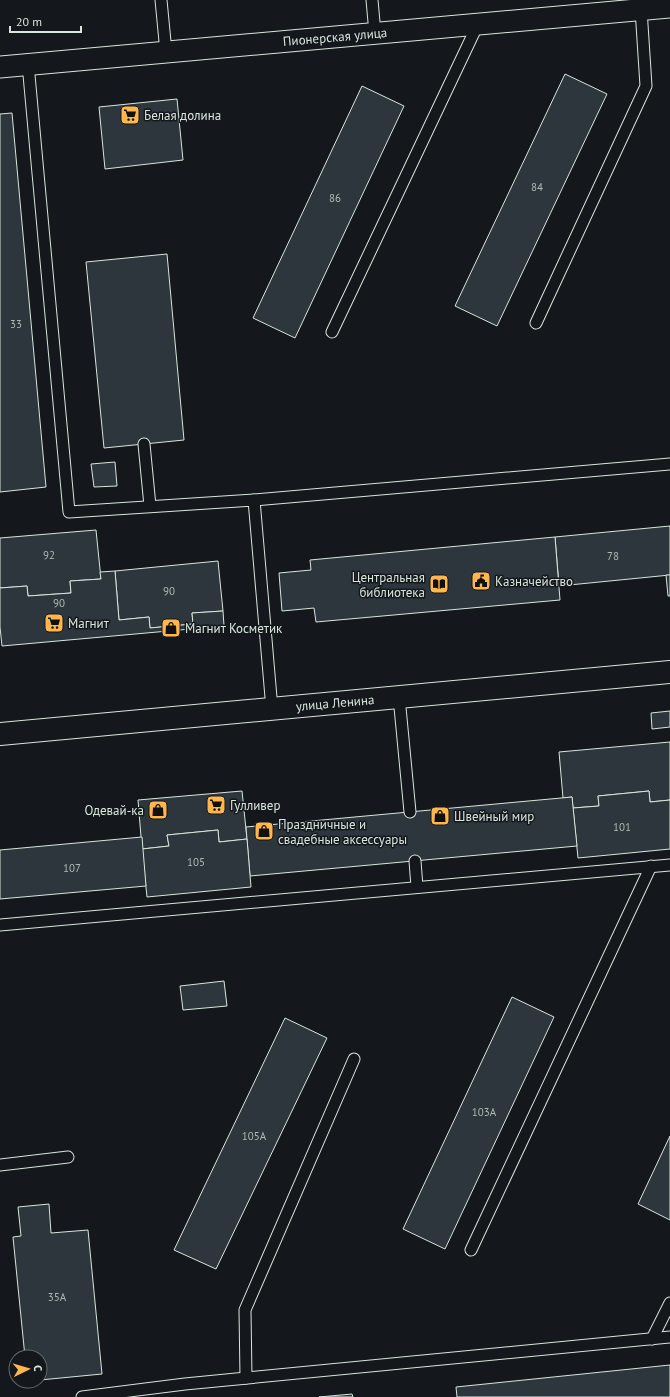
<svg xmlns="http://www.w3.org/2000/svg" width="670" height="1397" viewBox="0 0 670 1397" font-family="'PT Sans',sans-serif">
<rect width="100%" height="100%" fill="#14181c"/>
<g fill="#2c363c" stroke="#d8e6dc">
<path d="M565,74L607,94L497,326L455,306Z"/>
<path d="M362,86L404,106L295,338L253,318Z"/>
<path d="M177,99L183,160L105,169L99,107Z"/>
<path d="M12,113L46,487L0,492V114Z"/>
<path d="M167,254L184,440L104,448L86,262Z"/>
<path d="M115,462L117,486L94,487L91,464Z"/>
<path d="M670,526V575L559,586L555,537Z"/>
<path d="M96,530L101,579L70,581L71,593L28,596L27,586L0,588V538Z"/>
<path d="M555,537L560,600L316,622L314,608L282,611L279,573L311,570L310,560Z"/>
<path d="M218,561L223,611L192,613L193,624L150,628L149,617L119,620L115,571Z"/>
<path d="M115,571L119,620L149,617L150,628L193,624L192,613L223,611L224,626L2,646L0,627V588L27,586L28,596L71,593L70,581L101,579L100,572Z"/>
<path d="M666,575H670V596H668Z"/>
<path d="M670,711V727L652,729L651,713Z"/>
<path d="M670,742V800L650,802L649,791L598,796L599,806L573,808L572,797L563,798L559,752Z"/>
<path d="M242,791L247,839L219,842L218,830L167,835L169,846L142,849L138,800Z"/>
<path d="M649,791L650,802L670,800V849L578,858L573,808L599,806L598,796Z"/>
<path d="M572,797L577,846L250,876L246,827Z"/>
<path d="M218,830L219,842L247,839L251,887L147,897L142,849L169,846L167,835Z"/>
<path d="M142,837L146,886L0,899V850Z"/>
<path d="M224,981L227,1006L183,1010L180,986Z"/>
<path d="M512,997L554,1017L445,1249L403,1229Z"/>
<path d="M285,1018L327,1038L216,1269L174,1250Z"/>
<path d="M670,1136V1220L638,1204Z"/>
<path d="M49,1204L51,1233L88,1230L102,1374L40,1380V1357H25L13,1237L21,1236L18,1207Z"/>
<path d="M670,1365V1397H457L456,1387Z"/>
<path d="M352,1394L353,1397H319Z"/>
</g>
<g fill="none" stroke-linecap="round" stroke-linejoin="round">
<g stroke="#d8e6dc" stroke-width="13">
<g id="service">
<path d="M161,0L166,52"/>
<path d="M372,0L375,33"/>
<path d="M28,64L69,512L254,500L272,709"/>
<path d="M536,323L646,86L641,9"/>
<path d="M332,332L478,24"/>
<path d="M144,444L150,506"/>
<path d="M254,500L670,464"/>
<path d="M399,697L410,812"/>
<path d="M415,861L417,887"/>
<path d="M0,925L670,865"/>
<path d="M0,1165L68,1157"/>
<path d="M471,1250L651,866"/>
<path d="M652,1339L670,1303"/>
<path d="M246,1378L245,1310L354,1059"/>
<path d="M82,1397L185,1384L670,1337"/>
</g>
</g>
<g stroke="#d8e6dc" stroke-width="23">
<path id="minor" d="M0,67L670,7"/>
</g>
<g stroke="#d8e6dc" stroke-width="24">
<path id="secondary" d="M0,734L670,672"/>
</g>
<use href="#service" stroke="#14181c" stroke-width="11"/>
<use href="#minor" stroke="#14181c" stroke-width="21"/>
<use href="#secondary" stroke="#14181c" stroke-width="22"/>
</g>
<defs>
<g id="supermarket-square" transform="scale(1)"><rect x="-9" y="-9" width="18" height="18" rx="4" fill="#ffb74d" stroke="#14181c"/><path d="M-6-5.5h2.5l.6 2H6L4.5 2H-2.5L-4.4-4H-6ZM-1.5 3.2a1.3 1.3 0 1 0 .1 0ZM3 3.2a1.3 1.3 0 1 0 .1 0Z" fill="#111"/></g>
<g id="civic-square" transform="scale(1)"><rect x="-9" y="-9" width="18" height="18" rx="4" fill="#ffb74d" stroke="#14181c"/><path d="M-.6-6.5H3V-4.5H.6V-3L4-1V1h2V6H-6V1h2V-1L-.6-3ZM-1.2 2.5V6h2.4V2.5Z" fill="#111"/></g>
<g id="library-square" transform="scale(1)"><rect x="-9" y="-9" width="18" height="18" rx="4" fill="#ffb74d" stroke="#14181c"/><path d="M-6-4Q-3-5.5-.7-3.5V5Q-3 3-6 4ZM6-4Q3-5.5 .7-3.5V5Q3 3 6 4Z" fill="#111"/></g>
<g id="shop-square" transform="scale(1)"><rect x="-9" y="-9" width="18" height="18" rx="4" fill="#ffb74d" stroke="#14181c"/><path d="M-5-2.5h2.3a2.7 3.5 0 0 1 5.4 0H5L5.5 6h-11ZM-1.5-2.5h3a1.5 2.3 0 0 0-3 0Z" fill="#111"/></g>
</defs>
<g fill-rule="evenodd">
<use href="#supermarket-square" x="130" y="115"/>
<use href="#civic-square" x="481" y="581"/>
<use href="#library-square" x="439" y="584"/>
<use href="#supermarket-square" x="54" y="623"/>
<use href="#shop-square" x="171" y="628"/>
<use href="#supermarket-square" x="216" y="805"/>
<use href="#shop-square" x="158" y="810"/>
<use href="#shop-square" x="440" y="816"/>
<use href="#shop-square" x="264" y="831"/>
</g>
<g text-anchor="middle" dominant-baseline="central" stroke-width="3" stroke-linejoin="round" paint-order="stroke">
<g font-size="11" fill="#adbab4">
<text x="537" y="187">84</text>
<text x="335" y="198">86</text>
<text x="16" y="324">33</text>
<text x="49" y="555">92</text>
<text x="613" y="556">78</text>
<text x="169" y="591">90</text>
<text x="59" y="603">90</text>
<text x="622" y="827">101</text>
<text x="196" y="862">105</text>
<text x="72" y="868">107</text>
<text x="484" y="1112">103А</text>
<text x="254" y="1136">105А</text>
<text x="57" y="1297">35А</text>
</g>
<g font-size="13" fill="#d8e6dc" stroke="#14181c">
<text transform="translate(335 37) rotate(-5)">Пионерская улица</text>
<text transform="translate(335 703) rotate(-5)">улица Ленина</text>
</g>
<g font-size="13" fill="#d8e6dc" stroke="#14181c" text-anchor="start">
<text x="144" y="115">Белая долина</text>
<text x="425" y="577" text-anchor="end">Центральная<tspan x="425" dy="15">библиотека</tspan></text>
<text x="495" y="581">Казначейство</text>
<text x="68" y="623">Магнит</text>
<text x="185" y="628">Магнит Косметик</text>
<text x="230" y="805">Гулливер</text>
<text x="144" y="810" text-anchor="end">Одевай-ка</text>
<text x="454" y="816">Швейный мир</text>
<text x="278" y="824">Праздничные и<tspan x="278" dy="15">свадебные аксессуары</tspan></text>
</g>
</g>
<g transform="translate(28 1369) rotate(85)"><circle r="19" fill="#14181c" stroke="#626a69"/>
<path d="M0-3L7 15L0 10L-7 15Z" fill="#ffb74d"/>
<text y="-6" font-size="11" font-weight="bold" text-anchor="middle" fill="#d8e6dc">С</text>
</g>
<path d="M10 26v6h71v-6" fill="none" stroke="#d8e6dc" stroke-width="2"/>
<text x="16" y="26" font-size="12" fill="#d8e6dc" stroke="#14181c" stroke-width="3" paint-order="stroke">20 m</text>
</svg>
